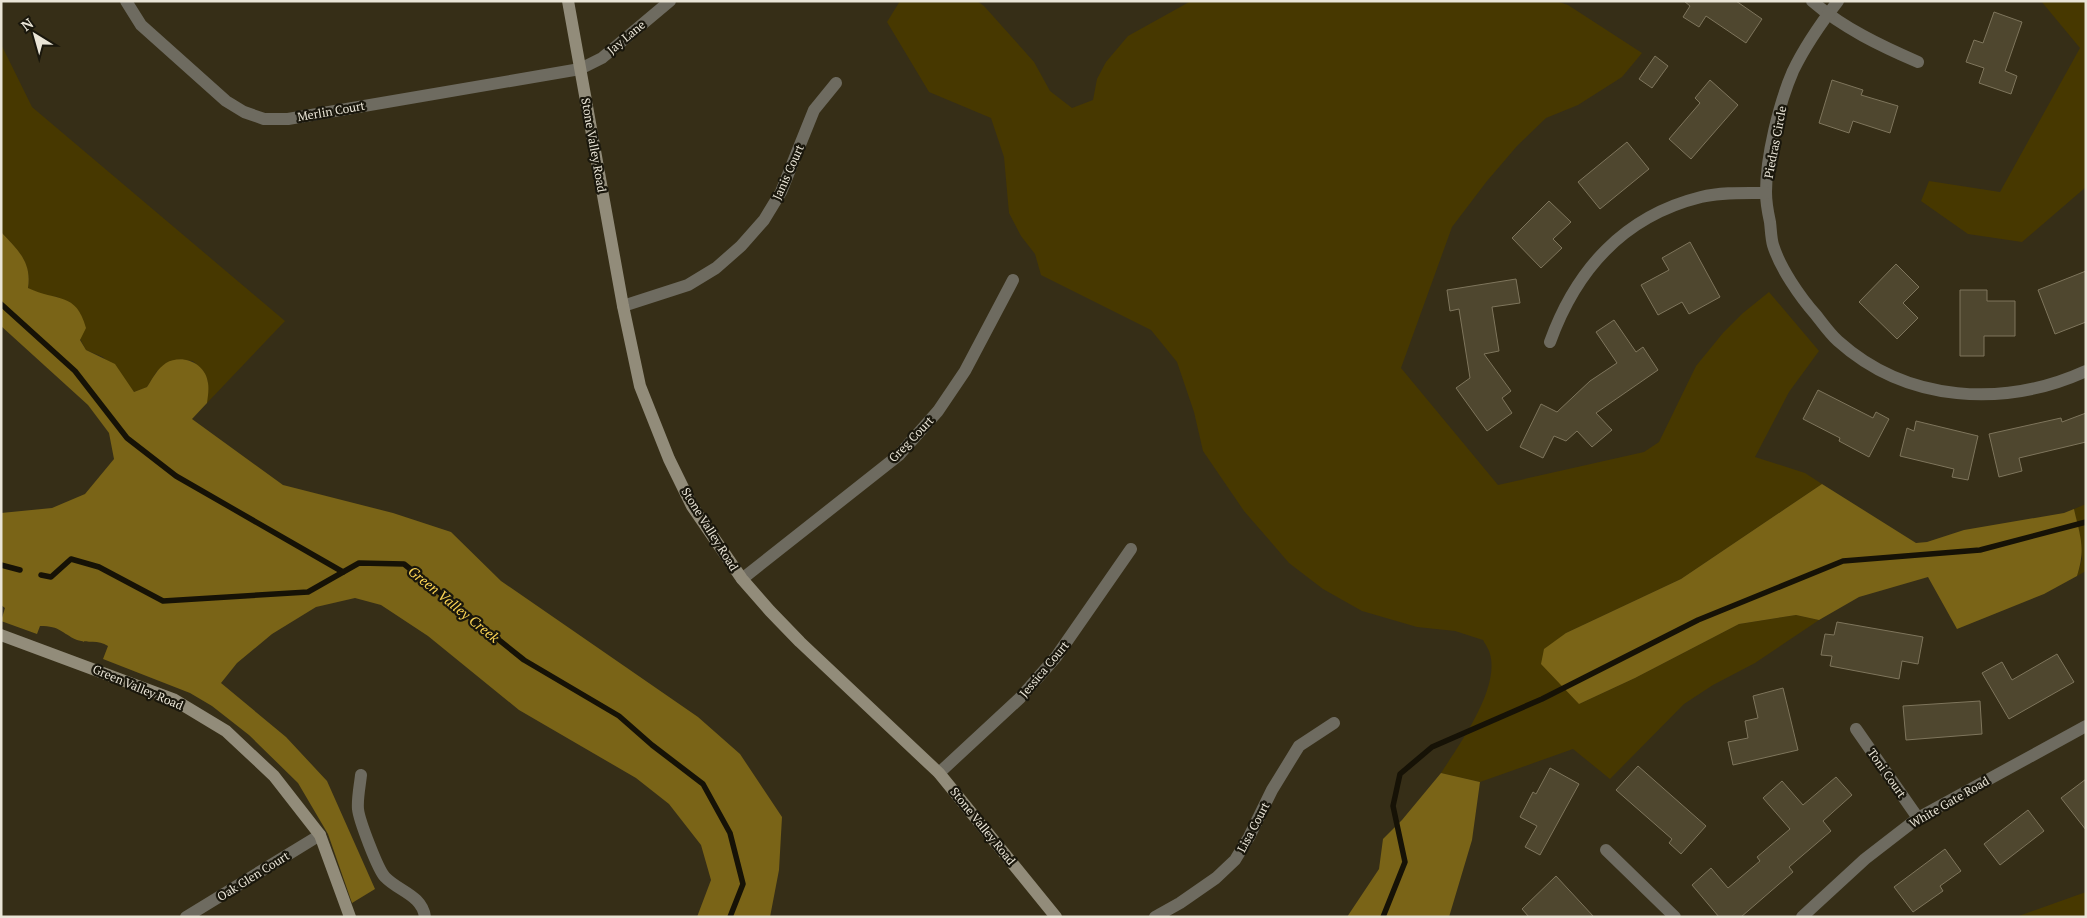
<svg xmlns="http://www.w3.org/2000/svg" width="2087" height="918" viewBox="0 0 2087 918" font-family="'PT Serif',serif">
<rect width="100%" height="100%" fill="#362e17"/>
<g fill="#473800">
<path d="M900,1H977L984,6L1034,62L1050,91L1072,108L1093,100L1097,79L1106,62L1128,36L1191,1H1556L1568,5L1642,53L1622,77L1578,105L1546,118L1517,146L1487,181L1452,227L1401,368L1498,485L1644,452L1659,442L1696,366L1723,333L1743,313L1769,292L1819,351L1789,392L1755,457L1805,473L1822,484L1681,579L1566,633L1579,704L1635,678L1739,624L1796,615L1819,620L1755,663L1713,685L1684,704L1610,779L1573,749L1480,782L1441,773C1459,745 1500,689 1490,654C1489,649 1485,644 1483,640L1455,631L1417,627L1362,611L1323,589L1289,563L1244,511L1203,451L1194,412L1177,362L1151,330L1041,275L1035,254L1021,236L1009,213L1004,157L991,118L929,92L887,22Z"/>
<path d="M2041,1H2086V187L2022,242L1968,234L1921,201L1929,181L2000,192L2080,48Z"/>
<path d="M1,44L32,107L285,321L207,403L208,382L204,372L193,361L179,359L157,371L147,387L134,392L103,357L86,350L58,297L42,295L28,288C32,263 18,250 1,232Z"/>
<path d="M2086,504V571L2077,576L2082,559L2074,509Z"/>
<path d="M2086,892V917H2016Z"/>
</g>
<g fill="#7a6417">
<path d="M1,232C18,250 32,262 28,288C57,302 76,291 86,328L80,340L86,350L115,364L134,392L147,387C153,378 157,369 166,363C183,353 206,364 208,383C209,389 208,396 207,403L192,419L283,485L393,513L451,532L501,581L698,717L740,754L782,817L779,870L770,917H697L711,880L701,845L669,804L636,778L519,710L428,636L381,605L355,598L316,607L272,634L237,663L221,683L286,737L327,781L375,889L352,903L328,834L298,783L249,735L212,706L190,693L103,659L108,646C98,639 88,644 77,640C61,633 61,626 40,626L37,634L1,621L5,608L1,605V513L52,508L85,494L114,459L109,433L88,405L1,326Z"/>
<path d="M1822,484L1916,543L1927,542L1964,530L2064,513L2074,509C2080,536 2086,548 2077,576L2044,594L1957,629L1928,577L1859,597L1819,620L1796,615L1739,624L1635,678L1579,704L1541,664L1544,649L1566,633L1681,579Z"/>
<path d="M1441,773L1480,782L1472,840L1449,917H1347L1379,869L1383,839L1402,820Z"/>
</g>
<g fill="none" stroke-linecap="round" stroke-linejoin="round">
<g stroke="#161206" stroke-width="5.5">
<path d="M1,304L75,371L127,438L176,476L343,572"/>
<path d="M1,565L20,570"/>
<path d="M41,575L51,577L71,559L99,567L163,601L308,592L359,563L404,564L524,660L619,716L652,745L703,784L730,833L743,884L730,917"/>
<path d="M1383,917L1405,862L1393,806L1400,774L1432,747L1542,699L1698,620L1843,561L1980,550L2086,522"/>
</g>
</g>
<g fill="#4f472f" stroke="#7e755c">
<path d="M1684,1H1736L1762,19L1746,43L1706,16L1699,27L1683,17L1690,6Z"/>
<path d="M1994,12L2022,22L2005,71L2017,76L2011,94L1979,83L1984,68L1966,62L1974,40L1983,43Z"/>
<path d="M1655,56L1668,66L1652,88L1639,79Z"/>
<path d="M1710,80L1738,105L1691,159L1669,139L1700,103L1695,98Z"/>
<path d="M1832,80L1863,90L1861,95L1898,106L1890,133L1853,121L1849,133L1819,123Z"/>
<path d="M1627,142L1649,169L1600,209L1578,182Z"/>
<path d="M1549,201L1571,222L1553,239L1562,248L1541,268L1512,238Z"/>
<path d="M1690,242L1720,297L1689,314L1682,302L1658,315L1641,285L1669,270L1662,258Z"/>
<path d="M1896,264L1919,287L1903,303L1918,318L1897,339L1859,302Z"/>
<path d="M2086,271V322L2055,334L2038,290Z"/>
<path d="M1516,279L1520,303L1492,307L1499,351L1484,354L1511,391L1502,398L1512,413L1487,431L1456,388L1470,378L1459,309L1450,311L1447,290Z"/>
<path d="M1960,290H1987V301H2015V336H1984V356H1960Z"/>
<path d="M1614,320L1636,352L1643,347L1658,370L1596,413L1612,430L1592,447L1577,431L1566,441L1554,436L1543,458L1520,447L1541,404L1557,412L1590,381L1617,363L1596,332Z"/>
<path d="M1818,390L1873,418L1876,412L1889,419L1869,457L1839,441L1840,438L1803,419Z"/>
<path d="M2086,413V442L2019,458L2022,471L1999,477L1989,434L2061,418L2062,422Z"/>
<path d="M1916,421L1978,436L1968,480L1952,477L1954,469L1900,456L1907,428L1914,431Z"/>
<path d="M1837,622L1923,637L1918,664L1902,661L1899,679L1830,666L1832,656L1821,655L1825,634L1834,635Z"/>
<path d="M2057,654L2074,682L2009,719L1982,673L2002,662L2012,680Z"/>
<path d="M1783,688L1798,750L1733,765L1728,742L1748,738L1745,721L1758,718L1753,696Z"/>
<path d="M1980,701L1982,734L1906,740L1903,706Z"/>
<path d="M1638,766L1706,826L1681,854L1669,843L1672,839L1616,790Z"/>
<path d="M1550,768L1579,784L1540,855L1525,847L1537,826L1520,817L1533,792L1536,794Z"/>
<path d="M1836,777L1852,795L1823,821L1831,831L1789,867L1793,872L1741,917H1719L1692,885L1711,868L1728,888L1760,861L1757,857L1790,829L1763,798L1782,781L1803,805Z"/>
<path d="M2086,779V830L2061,798Z"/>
<path d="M2028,810L2044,831L2000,865L1984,844Z"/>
<path d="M1945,849L1961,871L1940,886L1943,891L1913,912L1894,887Z"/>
<path d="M1556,876L1594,917H1529L1522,909Z"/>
</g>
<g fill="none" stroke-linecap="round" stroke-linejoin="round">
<g stroke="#6e6b60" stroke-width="12">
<path d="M126,1L141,25L226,101L244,112L264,119H288L580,69L602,58L670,1"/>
<path d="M1812,1C1843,28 1881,46 1918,62"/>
<path d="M1838,1C1821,23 1805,46 1793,71C1779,103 1766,157 1766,192C1766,202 1768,213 1770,222C1771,230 1771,238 1773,245C1780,268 1800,297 1816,315C1823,324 1830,334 1838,341C1907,403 2004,408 2086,371"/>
<path d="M623,306L688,285L716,268L741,246L764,220L781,192L814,110L836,83"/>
<path d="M1550,342C1576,270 1624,216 1701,197C1721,192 1745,193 1766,193"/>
<path d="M742,579L899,455L938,411L965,371L1013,280"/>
<path d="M1856,729L1918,818"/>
<path d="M939,773L1020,698L1056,657L1131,549"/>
<path d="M361,775C360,785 357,799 358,809C359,820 378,870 385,877C398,891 422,895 425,917"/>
<path d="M1606,850L1675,917"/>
<path d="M186,917L320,835"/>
<path d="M1155,917L1180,903L1216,878L1235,860L1249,837L1272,790L1299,746L1334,723"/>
<path d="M1802,917L1865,859L1918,818L2086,726"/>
</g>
<g stroke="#928c7a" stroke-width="12">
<path d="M568,1L623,306L640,386L669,459L692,506L742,579L770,611L800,642L939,773L1056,917"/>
<path d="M1,635L173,699L226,731L274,776L320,835L350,917"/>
</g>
</g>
<g text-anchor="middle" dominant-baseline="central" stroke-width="4.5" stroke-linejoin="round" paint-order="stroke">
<g font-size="12" fill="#eae5d7" stroke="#1a170c">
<text transform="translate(626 37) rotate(-40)">Jay Lane</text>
<text transform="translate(331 111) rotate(-10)">Merlin Court</text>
<text transform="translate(1775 142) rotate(-79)">Piedras Circle</text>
<text transform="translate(594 145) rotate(80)">Stone Valley Road</text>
<text transform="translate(788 172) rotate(-66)">Janis Court</text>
<text transform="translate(911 439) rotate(-46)">Greg Court</text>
<text transform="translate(710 529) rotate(58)">Stone Valley Road</text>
<text transform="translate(1044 669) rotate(-50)">Jessica Court</text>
<text transform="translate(138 687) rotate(23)">Green Valley Road</text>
<text transform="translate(1887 773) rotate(55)">Toni Court</text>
<text transform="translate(1949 802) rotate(-30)">White Gate Road</text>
<text transform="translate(983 826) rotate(51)">Stone Valley Road</text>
<text transform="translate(1253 827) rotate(-62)">Lisa Court</text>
<text transform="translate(253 876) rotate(-32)">Oak Glen Court</text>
</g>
<g font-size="14" font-style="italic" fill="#f9d253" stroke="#1a170c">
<text transform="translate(454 604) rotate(39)">Green Valley Creek</text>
</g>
</g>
<rect width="2087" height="918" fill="none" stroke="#eae5d7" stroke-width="5"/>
<g transform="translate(35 35) rotate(323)" stroke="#1a170c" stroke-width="4" paint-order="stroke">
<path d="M0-4L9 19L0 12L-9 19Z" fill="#eae5d7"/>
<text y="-8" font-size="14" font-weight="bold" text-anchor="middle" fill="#eae5d7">N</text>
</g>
</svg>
